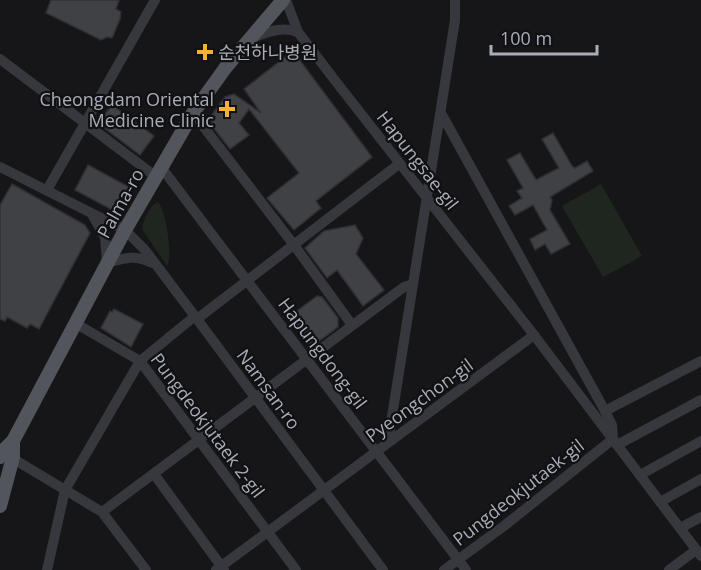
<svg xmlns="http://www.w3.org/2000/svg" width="701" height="570" viewBox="0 0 701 570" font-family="'Open Sans','Noto Sans KR',sans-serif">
<rect width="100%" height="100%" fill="#161618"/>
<g fill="#1e261f">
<path d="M601,184L642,256L603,277L562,206Z"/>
<path d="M158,202C166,210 173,257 167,266L142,229C143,220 150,205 158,202Z"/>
</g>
<g fill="#404145" stroke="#303034" stroke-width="1.5">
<path d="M51,0H119L116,9L121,12L120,19L112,38L107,37L101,40L46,13Z"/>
<path d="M293,51L372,157L316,201L321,208L294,230L267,198L299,173L249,109L239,123L249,135L230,149L212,126L211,116L225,97L234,94L261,113L244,89Z"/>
<path d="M112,105L154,136L140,155L95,121L99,115L103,117Z"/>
<path d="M553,133L572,166L575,168L587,161L593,171L550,197L552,200L550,210L570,244L551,254L545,244L535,250L530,239L547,230L533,205L515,215L509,206L522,198L517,191L523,188L507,160L520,153L536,180L553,171L559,168L542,139Z"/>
<path d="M88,165L129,187L116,212L75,190Z"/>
<path d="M12,184L85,225L90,233L39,329L30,324L27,328L7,317L5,321L0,319V205Z"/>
<path d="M355,225L363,238L356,254L384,290L363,306L337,270L327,278L305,248L324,231Z"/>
<path d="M317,296L322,297L338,318V327L311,347L289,317Z"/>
<path d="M114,309L143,324L131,347L101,328L110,311L112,312Z"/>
</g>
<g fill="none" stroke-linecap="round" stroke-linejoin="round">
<g stroke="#37383d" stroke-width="10">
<path d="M286,0L298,32L337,83L534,335L701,556"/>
<path d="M252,38C267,32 282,26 298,32"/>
<path d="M0,59L155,176"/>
<path d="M193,113L294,245L352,325"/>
<path d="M441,113L605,411L612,425L613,439"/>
<path d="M0,167L125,230L145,250L197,319L383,570"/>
<path d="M161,167L466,570"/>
<path d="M47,190L155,0"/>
<path d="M93,216L105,237L107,263C124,258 136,254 152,263"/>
<path d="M197,319L399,164"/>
<path d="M75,323L140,361L296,570"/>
<path d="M605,411L701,361"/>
<path d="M392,440L390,429L455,20V0"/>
<path d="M617,445L701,400"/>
<path d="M7,455L102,512L146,570"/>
<path d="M154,474L224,570"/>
<path d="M640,475L701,441"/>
<path d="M660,502L701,479"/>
<path d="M102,512L404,287L413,284"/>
<path d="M680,528L701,517"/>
<path d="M47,570L65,490L140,361L195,316"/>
<path d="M216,570L534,335"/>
<path d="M444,570L504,526L613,439"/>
<path d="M669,570L696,550"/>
</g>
<g stroke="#53555c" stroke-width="14">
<path d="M0,457L2,452L13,441L125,230L193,113L226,67L283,0"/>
<path d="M0,506L13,457V441"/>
</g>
</g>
<g fill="#f2b134" stroke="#111113" stroke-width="2">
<path d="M202 43h6v6h6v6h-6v6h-6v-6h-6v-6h6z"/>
<path d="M224 100h6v6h6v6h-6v6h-6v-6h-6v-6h6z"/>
</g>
<g text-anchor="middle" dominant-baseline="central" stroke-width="4.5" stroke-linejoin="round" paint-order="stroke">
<g font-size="18" fill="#a8adb8" stroke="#111113" text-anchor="start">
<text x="218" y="52">순천하나병원</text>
<text x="214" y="99" text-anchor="end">Cheongdam Oriental<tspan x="214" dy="21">Medicine Clinic</tspan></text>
</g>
<g font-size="18" fill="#a8adb8" stroke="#111113">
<text transform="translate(418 160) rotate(52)">Hapungsae-gil</text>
<text transform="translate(120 203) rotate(-61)">Palma-ro</text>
<text transform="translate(323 353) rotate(53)">Hapungdong-gil</text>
<text transform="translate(269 389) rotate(54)">Namsan-ro</text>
<text transform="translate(419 400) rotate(-36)">Pyeongchon-gil</text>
<text transform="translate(208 425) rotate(53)">Pungdeokjutaek 2-gil</text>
<text transform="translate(518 492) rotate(-38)">Pungdeokjutaek-gil</text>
</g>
</g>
<path d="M491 45v9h106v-9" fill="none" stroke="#a8adb8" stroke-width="3"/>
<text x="500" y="45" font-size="18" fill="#a8adb8" stroke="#111113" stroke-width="4.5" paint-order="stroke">100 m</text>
</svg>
